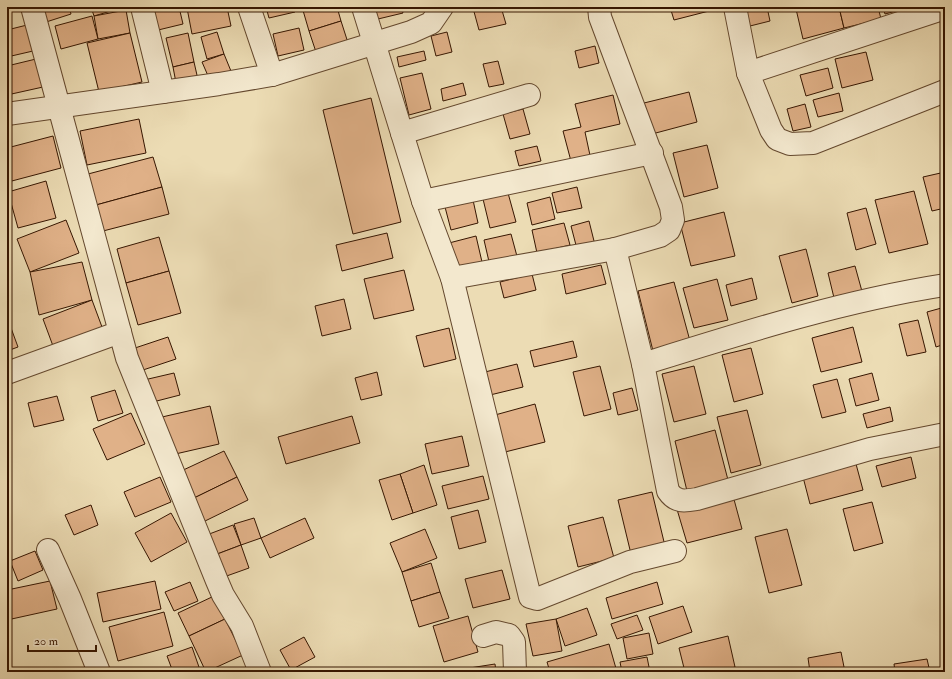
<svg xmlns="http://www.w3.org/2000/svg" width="952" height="679" viewBox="0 0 952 679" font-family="'IM FELL Double Pica',serif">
<rect width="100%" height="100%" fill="#ecdcb4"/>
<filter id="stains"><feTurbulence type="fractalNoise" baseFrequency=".005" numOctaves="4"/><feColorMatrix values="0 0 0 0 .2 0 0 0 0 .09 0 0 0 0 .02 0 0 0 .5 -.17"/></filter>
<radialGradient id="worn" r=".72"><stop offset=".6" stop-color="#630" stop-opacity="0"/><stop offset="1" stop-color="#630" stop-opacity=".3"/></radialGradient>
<g fill="#e0b188" stroke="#361601">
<path d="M38,7H69L71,14L43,23Z"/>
<path d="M91,7H121V8L94,16Z"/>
<path d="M148,7H179L183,24L154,31Z"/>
<path d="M227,7L231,26L192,34L187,8Z"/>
<path d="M266,7H294L295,12L269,18Z"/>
<path d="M302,7H337L341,21L309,31Z"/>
<path d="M375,7H401L403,13L378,19Z"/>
<path d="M479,7H501L506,24L479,30L473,8Z"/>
<path d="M670,7H708L709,11L674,20Z"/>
<path d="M741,7H767L770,21L746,27Z"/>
<path d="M805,7H839L844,28L803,39L796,9Z"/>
<path d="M839,7H878L881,19L844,28Z"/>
<path d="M883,7H911L885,14Z"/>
<path d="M126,10L130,33L98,39L94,16Z"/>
<path d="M7,11L11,26L7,27Z"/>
<path d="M92,16L98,39L61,49L55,26Z"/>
<path d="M341,21L350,49L318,58L309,31Z"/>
<path d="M27,25L33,51L7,57V30Z"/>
<path d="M299,28L304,50L278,56L273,34Z"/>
<path d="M217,32L224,54L207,59L201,37Z"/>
<path d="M447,32L452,52L436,56L431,36Z"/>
<path d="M130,33L142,82L99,92L87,43Z"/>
<path d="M188,33L194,62L173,67L166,38Z"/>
<path d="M595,46L599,63L579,68L575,51Z"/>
<path d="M424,51L426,60L399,67L397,57Z"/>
<path d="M866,52L873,80L842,88L835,59Z"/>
<path d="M224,54L233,76L212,85L202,62Z"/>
<path d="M36,59L43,87L7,95V66Z"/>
<path d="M498,61L504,84L489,87L483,64Z"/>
<path d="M194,62L199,84L177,88L173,67Z"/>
<path d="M828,68L833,88L806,96L800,75Z"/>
<path d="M422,73L431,109L409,115L400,78Z"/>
<path d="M463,83L466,95L443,101L441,89Z"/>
<path d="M689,92L697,122L652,134L644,103Z"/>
<path d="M839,93L843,111L818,117L813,100Z"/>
<path d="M613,95L620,124L585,132L591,160L572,165L563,131L581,127L575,104Z"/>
<path d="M371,98L401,222L353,234L323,110Z"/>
<path d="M805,104L811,127L793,131L787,109Z"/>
<path d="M523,109L530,134L510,139L503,114Z"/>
<path d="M139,119L146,153L87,165L80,131Z"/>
<path d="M53,136L61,168L8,182L7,148Z"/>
<path d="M707,145L718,188L684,197L673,153Z"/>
<path d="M537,146L541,161L519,166L515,151Z"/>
<path d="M153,157L162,187L96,205L88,174Z"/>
<path d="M945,172V208L932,211L923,177Z"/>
<path d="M46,181L56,218L18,228L8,192Z"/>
<path d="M162,187L169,214L103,231L96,205Z"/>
<path d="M577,187L582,208L557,213L552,193Z"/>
<path d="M914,191L928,244L889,253L875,200Z"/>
<path d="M508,193L516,222L490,228L483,199Z"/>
<path d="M550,197L555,219L532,225L527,203Z"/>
<path d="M473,200L478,223L451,230L445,207Z"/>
<path d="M866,208L876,244L856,250L847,213Z"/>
<path d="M724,212L735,256L691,266L680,223Z"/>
<path d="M66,220L79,253L30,272L17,239Z"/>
<path d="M589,221L595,245L577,249L571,226Z"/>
<path d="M564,223L570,245L537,253L532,230Z"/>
<path d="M387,233L393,258L342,271L336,245Z"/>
<path d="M511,234L518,260L490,266L484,240Z"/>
<path d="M476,236L482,262L455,269L449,243Z"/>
<path d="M159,237L169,271L126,283L117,249Z"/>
<path d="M806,249L818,296L792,303L779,256Z"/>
<path d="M82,262L92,300L39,315L30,272Z"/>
<path d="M601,265L606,284L566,294L562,274Z"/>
<path d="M855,266L863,295L835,302L828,273Z"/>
<path d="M404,270L414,310L374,319L364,279Z"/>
<path d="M169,271L181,313L138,325L126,283Z"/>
<path d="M532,274L536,290L504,298L500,282Z"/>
<path d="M752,278L757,299L731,306L726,285Z"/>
<path d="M717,279L728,320L694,328L683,288Z"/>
<path d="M674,282L690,341L653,351L638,291Z"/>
<path d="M344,299L351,329L322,336L315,306Z"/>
<path d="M92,300L102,327L53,346L43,319Z"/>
<path d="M945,307V344L936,347L927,312Z"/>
<path d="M7,317L18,347L7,351Z"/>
<path d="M918,320L926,352L907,356L899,324Z"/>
<path d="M853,327L862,362L821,372L812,338Z"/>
<path d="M449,328L456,359L424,367L416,336Z"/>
<path d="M168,337L176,359L143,370L135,348Z"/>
<path d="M573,341L577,357L534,367L530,351Z"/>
<path d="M751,348L763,394L734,402L722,355Z"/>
<path d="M517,364L523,387L490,395L485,372Z"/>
<path d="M600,366L611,409L584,416L573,372Z"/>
<path d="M694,366L706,414L674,422L662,374Z"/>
<path d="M377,372L382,395L361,400L355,378Z"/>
<path d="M174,373L180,395L149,403L144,380Z"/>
<path d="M872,373L879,400L856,406L849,379Z"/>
<path d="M837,379L846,412L822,418L813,385Z"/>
<path d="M632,388L638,410L618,415L613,393Z"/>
<path d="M115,390L123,413L98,421L91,397Z"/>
<path d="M57,396L64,420L34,427L28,403Z"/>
<path d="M535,404L545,442L505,452L495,415Z"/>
<path d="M210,406L219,444L171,455L162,417Z"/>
<path d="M890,407L893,421L867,428L863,414Z"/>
<path d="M747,410L761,465L731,473L717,417Z"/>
<path d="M131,413L145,444L107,460L93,429Z"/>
<path d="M352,416L360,443L286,464L278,437Z"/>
<path d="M715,430L728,480L687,491L675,441Z"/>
<path d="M462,436L469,466L432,474L425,444Z"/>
<path d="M224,451L237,477L192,499L179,472Z"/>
<path d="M911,457L916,478L882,487L876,466Z"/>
<path d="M856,464L863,490L810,504L803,477Z"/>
<path d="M424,465L437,505L413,513L400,474Z"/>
<path d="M400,474L413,513L392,520L379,480Z"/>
<path d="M483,476L489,499L448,509L442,486Z"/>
<path d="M160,477L171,502L135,517L124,492Z"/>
<path d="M237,477L248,500L203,522L192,499Z"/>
<path d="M652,492L665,546L631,554L618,500Z"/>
<path d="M732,492L742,529L687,543L676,506Z"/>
<path d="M872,502L883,543L854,551L843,509Z"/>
<path d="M91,505L98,525L74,535L65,515Z"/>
<path d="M478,510L486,542L459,549L451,517Z"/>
<path d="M171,513L187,542L151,562L135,533Z"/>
<path d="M603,517L614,558L578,567L568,526Z"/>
<path d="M254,518L261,538L241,545L234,524Z"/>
<path d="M305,518L314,538L270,558L261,538Z"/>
<path d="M233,525L241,545L212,556L204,536Z"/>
<path d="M425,529L437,558L402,572L390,543Z"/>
<path d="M787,529L802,585L769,593L755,537Z"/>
<path d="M241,545L249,568L221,578L212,556Z"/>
<path d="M35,551L43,570L18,581L10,561Z"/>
<path d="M431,563L440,592L411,601L402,572Z"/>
<path d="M7,567L11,583L7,584Z"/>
<path d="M502,570L510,599L473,608L465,579Z"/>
<path d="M50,581L57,609L7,620V590Z"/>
<path d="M155,581L161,609L103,622L97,593Z"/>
<path d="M190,582L198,601L174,611L165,592Z"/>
<path d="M657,582L663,604L612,619L606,598Z"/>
<path d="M440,592L449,618L419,627L411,601Z"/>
<path d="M214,596L225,619L189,636L178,613Z"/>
<path d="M683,606L692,632L658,644L649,617Z"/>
<path d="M587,608L597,635L565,646L556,619Z"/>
<path d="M164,612L173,646L118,661L109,627Z"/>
<path d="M637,615L643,630L617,639L611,624Z"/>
<path d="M468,616L478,652L444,662L433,626Z"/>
<path d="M225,619L243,655L206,672L189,636Z"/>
<path d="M556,619L562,651L533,656L526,624Z"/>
<path d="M649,633L653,654L627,659L623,638Z"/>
<path d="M728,636L735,667L717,672H685L679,648Z"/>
<path d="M304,637L315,657L291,670L280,650Z"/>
<path d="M609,644L617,672H550L547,662Z"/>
<path d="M192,647L200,670L202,669L203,672H173L167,656Z"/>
<path d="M841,652L845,672H810L808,658Z"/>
<path d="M647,657L650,672H622L620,662Z"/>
<path d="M927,659L930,672H895L894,664Z"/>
<path d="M495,664L496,672H444Z"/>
</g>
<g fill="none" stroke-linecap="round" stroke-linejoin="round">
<g stroke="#64482e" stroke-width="24">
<g id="street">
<path d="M32,7L127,358L217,581L223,595L242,626L260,672"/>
<path d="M142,7L163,92"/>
<path d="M249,7L272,75"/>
<path d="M363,7L423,201"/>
<path d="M735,7L748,73L771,130L777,139L790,144L813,143L945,91"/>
<path d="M748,73L945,8"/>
<path d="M7,114L219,84L272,75L411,32L431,23L442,7"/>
<path d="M402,133L529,95"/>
<path d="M652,153L423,201L452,278L530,597L537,599L630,562L675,551"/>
<path d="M615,249L643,364L668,491C676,503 685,501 697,499L870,449L945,434"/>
<path d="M452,278L615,249L660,236L669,230L673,220L671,207L600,17L599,7"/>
<path d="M643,364C742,333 842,301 945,285"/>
<path d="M7,373L120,332"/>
<path d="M48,550L70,599L99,672"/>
<path d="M483,636L496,632L509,635L514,642L515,672"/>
</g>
</g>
<use href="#street" stroke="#f3e8ce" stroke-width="22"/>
</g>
<rect width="952" height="679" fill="none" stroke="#ecdcb4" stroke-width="24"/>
<rect x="8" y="8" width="936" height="663" fill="none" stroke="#361601" stroke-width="2"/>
<rect x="12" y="12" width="928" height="655" fill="none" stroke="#361601"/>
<path d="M28 645v6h68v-6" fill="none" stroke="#361601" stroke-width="2"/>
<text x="34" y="645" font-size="12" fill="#361601" stroke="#f3e8ce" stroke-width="3" paint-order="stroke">20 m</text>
<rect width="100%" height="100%" filter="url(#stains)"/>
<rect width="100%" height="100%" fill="url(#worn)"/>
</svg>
